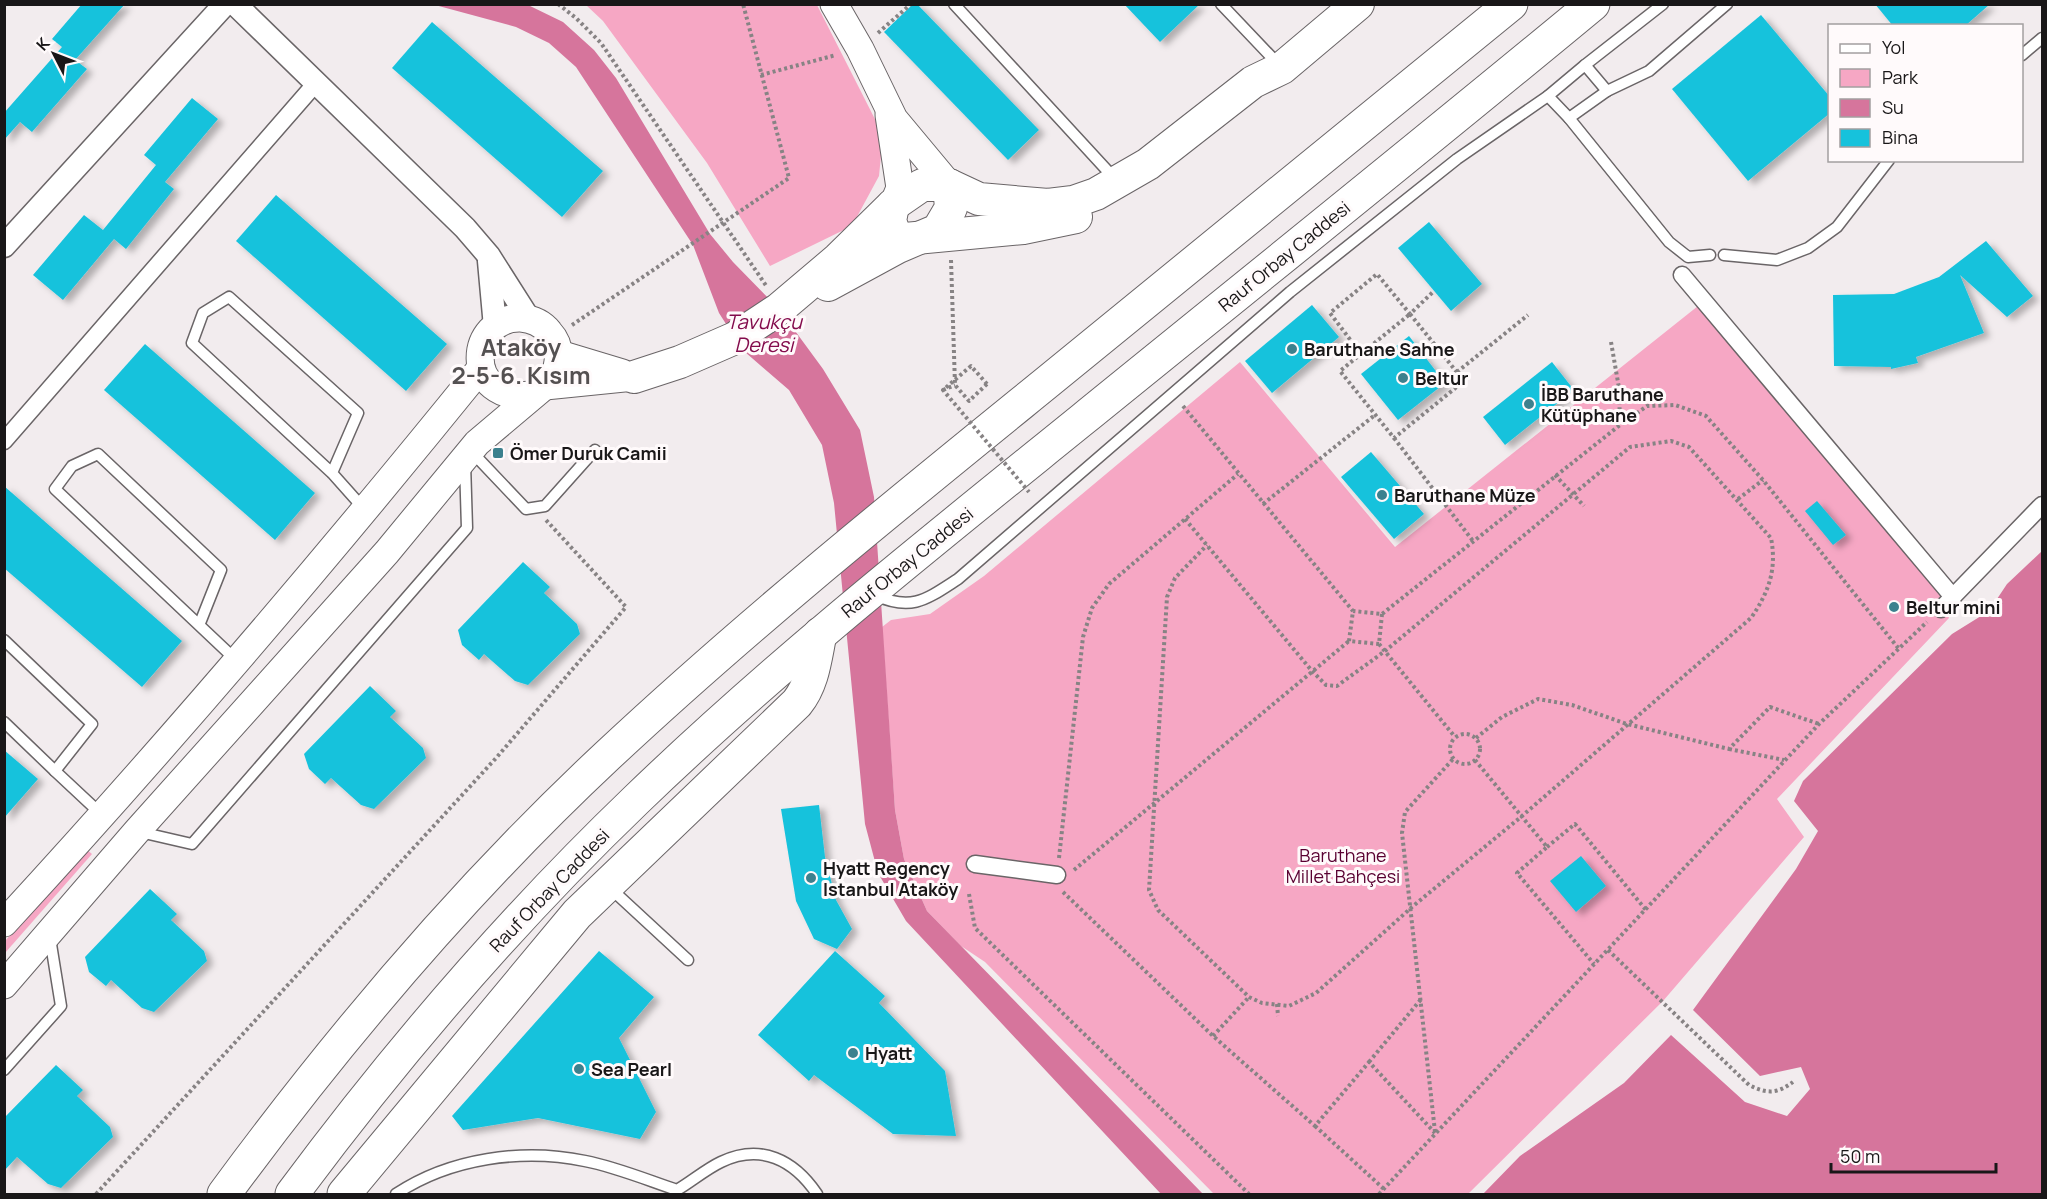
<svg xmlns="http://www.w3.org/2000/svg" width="2047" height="1199" viewBox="0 0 2047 1199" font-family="Manrope,sans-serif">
<defs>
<filter id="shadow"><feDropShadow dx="6" dy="4" stdDeviation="3" flood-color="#0004"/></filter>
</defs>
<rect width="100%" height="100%" fill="#f2ecee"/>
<g fill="#f6a7c4">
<path d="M586,5H817L883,135L879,176L852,226L770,266L707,163L603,21Z"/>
<path d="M1698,306L1937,586L1949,618L1777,799L1804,837L1663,1001L1468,1194H1214L985,962L961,946L927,911L904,859L895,810L882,627L891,620L930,614L984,576L1240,362L1395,547Z"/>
<path d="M86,849L92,854L5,953V941Z"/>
</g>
<g fill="#d6759c">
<path d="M435,5H528L563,22L594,50L616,78L710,234L733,262L779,309L823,369L860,430L874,497L895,810L904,859L927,911L1203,1194H1161L906,921L878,873L865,824L834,503L822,445L789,390L745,352L735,338L719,313L693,245L576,67L549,43L516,27Z"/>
<path d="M2042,551V1194H1483L1520,1156L1624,1083L1671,1035L1745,1102L1787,1116L1810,1089L1801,1067L1760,1076L1693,1010L1796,869L1818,831L1794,801L1803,781L1952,634L1989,611L2007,584Z"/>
</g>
<g fill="#16c2dc" filter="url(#shadow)">
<path d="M82,4H125L75,60L87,69L32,132L20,122L4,140V113L62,47L52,39Z"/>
<path d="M913,4H917L1039,130L1008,160L884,32Z"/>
<path d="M1124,4H1200L1160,42Z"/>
<path d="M1875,4H1990L1965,26H1893Z"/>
<path d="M1761,15L1830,97V113L1748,181L1672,89Z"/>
<path d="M432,22L603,171L562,217L392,68Z"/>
<path d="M192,98L218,119L165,182L174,189L126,249L114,239L63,300L33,275L84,215L103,230L156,165L144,155Z"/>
<path d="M276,195L447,344L406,391L236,241Z"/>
<path d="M1429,222L1482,284L1451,311L1398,248Z"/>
<path d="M1986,241L2033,296L2007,317L1960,275L1984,333L1916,357L1918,363L1891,369V367L1834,366L1833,295L1894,294L1939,277Z"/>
<path d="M1312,305L1339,337L1272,393L1245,361Z"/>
<path d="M1409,336L1445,383L1398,420L1361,374Z"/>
<path d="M145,344L315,493L275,540L104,390Z"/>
<path d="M1552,362L1574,390L1505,445L1483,417Z"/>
<path d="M1371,452L1424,514L1394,539L1341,477Z"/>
<path d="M4,486L182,641L142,687L4,568Z"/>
<path d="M1817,501L1846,535L1833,545L1805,511Z"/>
<path d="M523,562L550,587L544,593L577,624L580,634L528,685L515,681L484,654L479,660L462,645L458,630Z"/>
<path d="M370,686L396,711L390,717L423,748L426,758L374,809L361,805L331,778L325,784L309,769L304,754Z"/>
<path d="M4,750L38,779L4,818Z"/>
<path d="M819,805L825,857L836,900L852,929L837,949L814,939L796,901L781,809Z"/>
<path d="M1581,856L1606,886L1576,912L1550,881Z"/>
<path d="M150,889L177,914L171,920L204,951L207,961L154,1012L142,1008L111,980L106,986L89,972L85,957Z"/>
<path d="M599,951L654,997L619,1038L656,1112L640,1139L538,1118L463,1130L452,1116Z"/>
<path d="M835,951L885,996L879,1003L945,1071L956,1136L893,1134L814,1075L809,1081L758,1035Z"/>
<path d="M56,1065L83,1090L77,1096L110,1127L113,1137L61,1188L48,1184L17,1157L4,1171V1118Z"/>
</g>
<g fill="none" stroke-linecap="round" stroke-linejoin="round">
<g stroke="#6a6567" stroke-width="13">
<g id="service">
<path d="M954,4L1115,179"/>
<path d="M1221,4L1279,65"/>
<path d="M2022,55L2042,38"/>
<path d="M1585,65L1663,4"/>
<path d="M1569,118L1548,96L1585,65L1607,91"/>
<path d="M1710,255L1688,257L1669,242L1569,118L1607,91L1649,71L1727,4"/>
<path d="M1724,255L1777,260L1808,248L1837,227L1889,160"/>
<path d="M471,451L526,509L545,506L595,450"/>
<path d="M332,473L358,413L229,297L203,313L192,343L332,473L365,510"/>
<path d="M875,595C912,612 927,599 958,579L1290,292L1457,159L1548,96"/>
<path d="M200,623L221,570L98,454L72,466L55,489L236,660"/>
<path d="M4,640L92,724L55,771L4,722"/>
<path d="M55,771L101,814"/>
<path d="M140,832L192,844L467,528L465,463"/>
<path d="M609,887L688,960"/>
<path d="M4,1070L61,1006L50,938"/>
<path d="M396,1194C450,1158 523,1148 585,1161C616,1167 647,1180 677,1190C691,1182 706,1169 721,1162C761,1143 794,1160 817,1194"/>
</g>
</g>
<g stroke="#6a6567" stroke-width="19">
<g id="pedestrian">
<path d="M1682,275L1953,597"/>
<path d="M4,441L316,83"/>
<path d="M1941,609L2042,505"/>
<path d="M975,864L1057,875"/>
</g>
</g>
<g stroke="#6a6567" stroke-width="25">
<g id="minor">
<path d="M235,4L465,228L489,256L529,319"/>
<path d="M4,246L225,4"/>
<path d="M489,261L495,327"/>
</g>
</g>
<g stroke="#6a6567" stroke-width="29">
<g id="tertiary">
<path d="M834,4L860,49L894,119L949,185"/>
<path d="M889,115L900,188L893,205"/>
<path d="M559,354L622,373"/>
<path d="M545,386L634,377"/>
<path d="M4,923C169,744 328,557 481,368"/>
<path d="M4,985L137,831L387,552L477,443L553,379C560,363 562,346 549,332C542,323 532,319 521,318C469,316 460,403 533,395"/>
</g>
</g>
<g stroke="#6a6567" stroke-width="34">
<g id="secondary">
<path d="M893,205L890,221L895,235L905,239L1023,228L1076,217"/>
<path d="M828,285L898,247L938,230L951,208L949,185"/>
<path d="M634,377L680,362L735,338L779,309L838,259L893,205L922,185H949L979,199L1048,205L1073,202L1096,194L1148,164L1253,82L1282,68L1358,4"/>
</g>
</g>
<g stroke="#6a6567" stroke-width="35">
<g id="trunk">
<path d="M224,1194C338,1039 466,888 607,756C747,625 896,505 1045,384C1200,258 1355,131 1511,4"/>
<path d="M292,1194C396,1054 510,921 636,800C777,664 931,542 1083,419C1253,281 1424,144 1593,4"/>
<path d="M344,1194L577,914L797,703C813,683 815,658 820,634"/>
</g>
</g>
<g stroke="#878384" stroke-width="4" stroke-dasharray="3 3" stroke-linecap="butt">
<path d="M558,4L576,18L601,43L767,287"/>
<path d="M878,33L911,4"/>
<path d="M761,75L836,55"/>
<path d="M951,260L955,385L969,401L987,384"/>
<path d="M1410,314L1464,381L1394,438L1340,371Z"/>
<path d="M572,325L789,178L743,4"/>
<path d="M1611,342L1619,388L1620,424"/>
<path d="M1361,354L1330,313L1377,274L1410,314L1434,291"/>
<path d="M1457,372L1528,315"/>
<path d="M943,390L955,385"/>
<path d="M1183,406L1353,611"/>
<path d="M1394,438L1473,541"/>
<path d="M1555,475L1584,506"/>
<path d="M1738,499L1763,480"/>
<path d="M1263,504L1375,415"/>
<path d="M1185,519L1312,671L1326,685L1337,686L1385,651L1630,447L1671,441L1689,447L1771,538C1777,569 1769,592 1751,618L1522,816L1412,907L1316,993L1289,1006L1262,1003L1249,997L1158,910L1149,890L1167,597L1175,578L1207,545"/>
<path d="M1382,614L1379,644L1349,641L1353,611L1382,614L1620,425L1647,406L1675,405L1706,416L1763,480L1899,649"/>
<path d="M1379,644L1455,737"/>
<circle cx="1465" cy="749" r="15"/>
<path d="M1476,738L1502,717L1538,699L1572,705L1627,724L1729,749L1770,707L1819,724"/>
<path d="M1729,749L1784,760"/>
<path d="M1475,760L1547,847L1517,873L1594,964"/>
<path d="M1547,847L1575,824L1646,910"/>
<path d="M1059,858L1083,637L1092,608L1109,584L1238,474"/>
<path d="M1074,870L1349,641"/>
<path d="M1063,892L1213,1036L1315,1126L1369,1062L1435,1133"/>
<path d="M969,894L975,928L1249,1194"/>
<path d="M1608,950L1749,1085C1767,1094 1777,1094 1793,1082"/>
<path d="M1277,1004L1278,1016"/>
<path d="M1213,1036L1249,997"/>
<path d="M1369,1062L1422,998"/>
<path d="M1315,1126L1384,1189"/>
<path d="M1435,1132L1402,833L1405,812L1453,759"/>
<path d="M96,1194L497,757L626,607L546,520"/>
<path d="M1379,1194L1819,724L1927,622"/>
</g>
<use href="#service" stroke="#fff" stroke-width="10"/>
<use href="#pedestrian" stroke="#fff" stroke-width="16"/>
<use href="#minor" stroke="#fff" stroke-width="22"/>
<use href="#tertiary" stroke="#fff" stroke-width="27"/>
<use href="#secondary" stroke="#fff" stroke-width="32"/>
<use href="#trunk" stroke="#fff" stroke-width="33"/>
<path stroke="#878384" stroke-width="4" stroke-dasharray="3 3" stroke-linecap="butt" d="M987,384L971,366L943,390L1029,492"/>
</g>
<g fill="#3c818e" stroke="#fffafb" stroke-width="2">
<circle cx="1292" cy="349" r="6"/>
<circle cx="1403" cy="378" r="6"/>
<circle cx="1529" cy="404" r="6"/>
<rect x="492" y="447" width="12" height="12" rx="3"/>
<circle cx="1382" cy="495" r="6"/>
<circle cx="1894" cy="607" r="6"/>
<circle cx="811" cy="878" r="6"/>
<circle cx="853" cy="1053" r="6"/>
<circle cx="579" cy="1069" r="6"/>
</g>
<g text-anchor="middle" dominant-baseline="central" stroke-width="6" stroke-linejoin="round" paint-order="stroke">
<g font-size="18" fill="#191718" stroke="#fffafb">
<text transform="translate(1284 256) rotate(-39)">Rauf Orbay Caddesi</text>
<text transform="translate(907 562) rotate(-39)">Rauf Orbay Caddesi</text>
<text transform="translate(549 890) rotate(-46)">Rauf Orbay Caddesi</text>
</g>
<g font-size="18" font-weight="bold" fill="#191718" stroke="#fffafb" text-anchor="start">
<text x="1304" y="349">Baruthane Sahne</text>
<text x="1415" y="378">Beltur</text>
<text x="1541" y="394">İBB Baruthane<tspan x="1541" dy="21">Kütüphane</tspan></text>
<text x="510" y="453">Ömer Duruk Camii</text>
<text x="1394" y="495">Baruthane Müze</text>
<text x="1906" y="607">Beltur mini</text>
<text x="823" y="868">Hyatt Regency<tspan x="823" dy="21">Istanbul Ataköy</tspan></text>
<text x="865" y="1053">Hyatt</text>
<text x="591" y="1069">Sea Pearl</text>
</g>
<g font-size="18" fill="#590031" stroke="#fffafb">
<text x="1343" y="855">Baruthane<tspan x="1343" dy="21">Millet Bahçesi</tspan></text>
</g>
<g font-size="20" font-style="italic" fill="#830b4c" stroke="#fffafb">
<text x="764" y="321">Tavukçu<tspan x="764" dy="23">Deresi</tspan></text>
</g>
<g font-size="24" font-weight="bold" fill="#545051" stroke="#fffafb">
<text x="521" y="346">Ataköy<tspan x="521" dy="28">2-5-6. Kısım</tspan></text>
</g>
</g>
<rect width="2047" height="1199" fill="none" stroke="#191718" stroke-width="12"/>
<rect x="1828" y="24" width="195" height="138" fill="#fffafb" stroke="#a39fa0" stroke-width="1.5"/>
<rect x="1840" y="44" width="30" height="9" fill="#ffffff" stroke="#a39fa0" stroke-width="1.5"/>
<text x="1882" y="54" font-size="18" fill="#191718">Yol</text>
<rect x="1840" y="69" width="30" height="18" fill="#f6a7c4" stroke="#a39fa0" stroke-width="1.5"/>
<text x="1882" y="84" font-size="18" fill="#191718">Park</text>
<rect x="1840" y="99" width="30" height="18" fill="#d6759c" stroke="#a39fa0" stroke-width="1.5"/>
<text x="1882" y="114" font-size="18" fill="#191718">Su</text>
<rect x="1840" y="129" width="30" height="18" fill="#16c2dc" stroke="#a39fa0" stroke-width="1.5"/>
<text x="1882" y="144" font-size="18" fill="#191718">Bina</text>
<g transform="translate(54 54) rotate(312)" stroke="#fffafb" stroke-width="4.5" paint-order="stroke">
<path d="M0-4.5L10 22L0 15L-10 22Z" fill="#191718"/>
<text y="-9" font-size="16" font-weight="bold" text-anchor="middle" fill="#191718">K</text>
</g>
<path d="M1831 1163v9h165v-9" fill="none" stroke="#191718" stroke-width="3"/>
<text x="1840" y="1163" font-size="18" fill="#191718" stroke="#fffafb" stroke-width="4.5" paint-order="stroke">50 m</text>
</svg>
